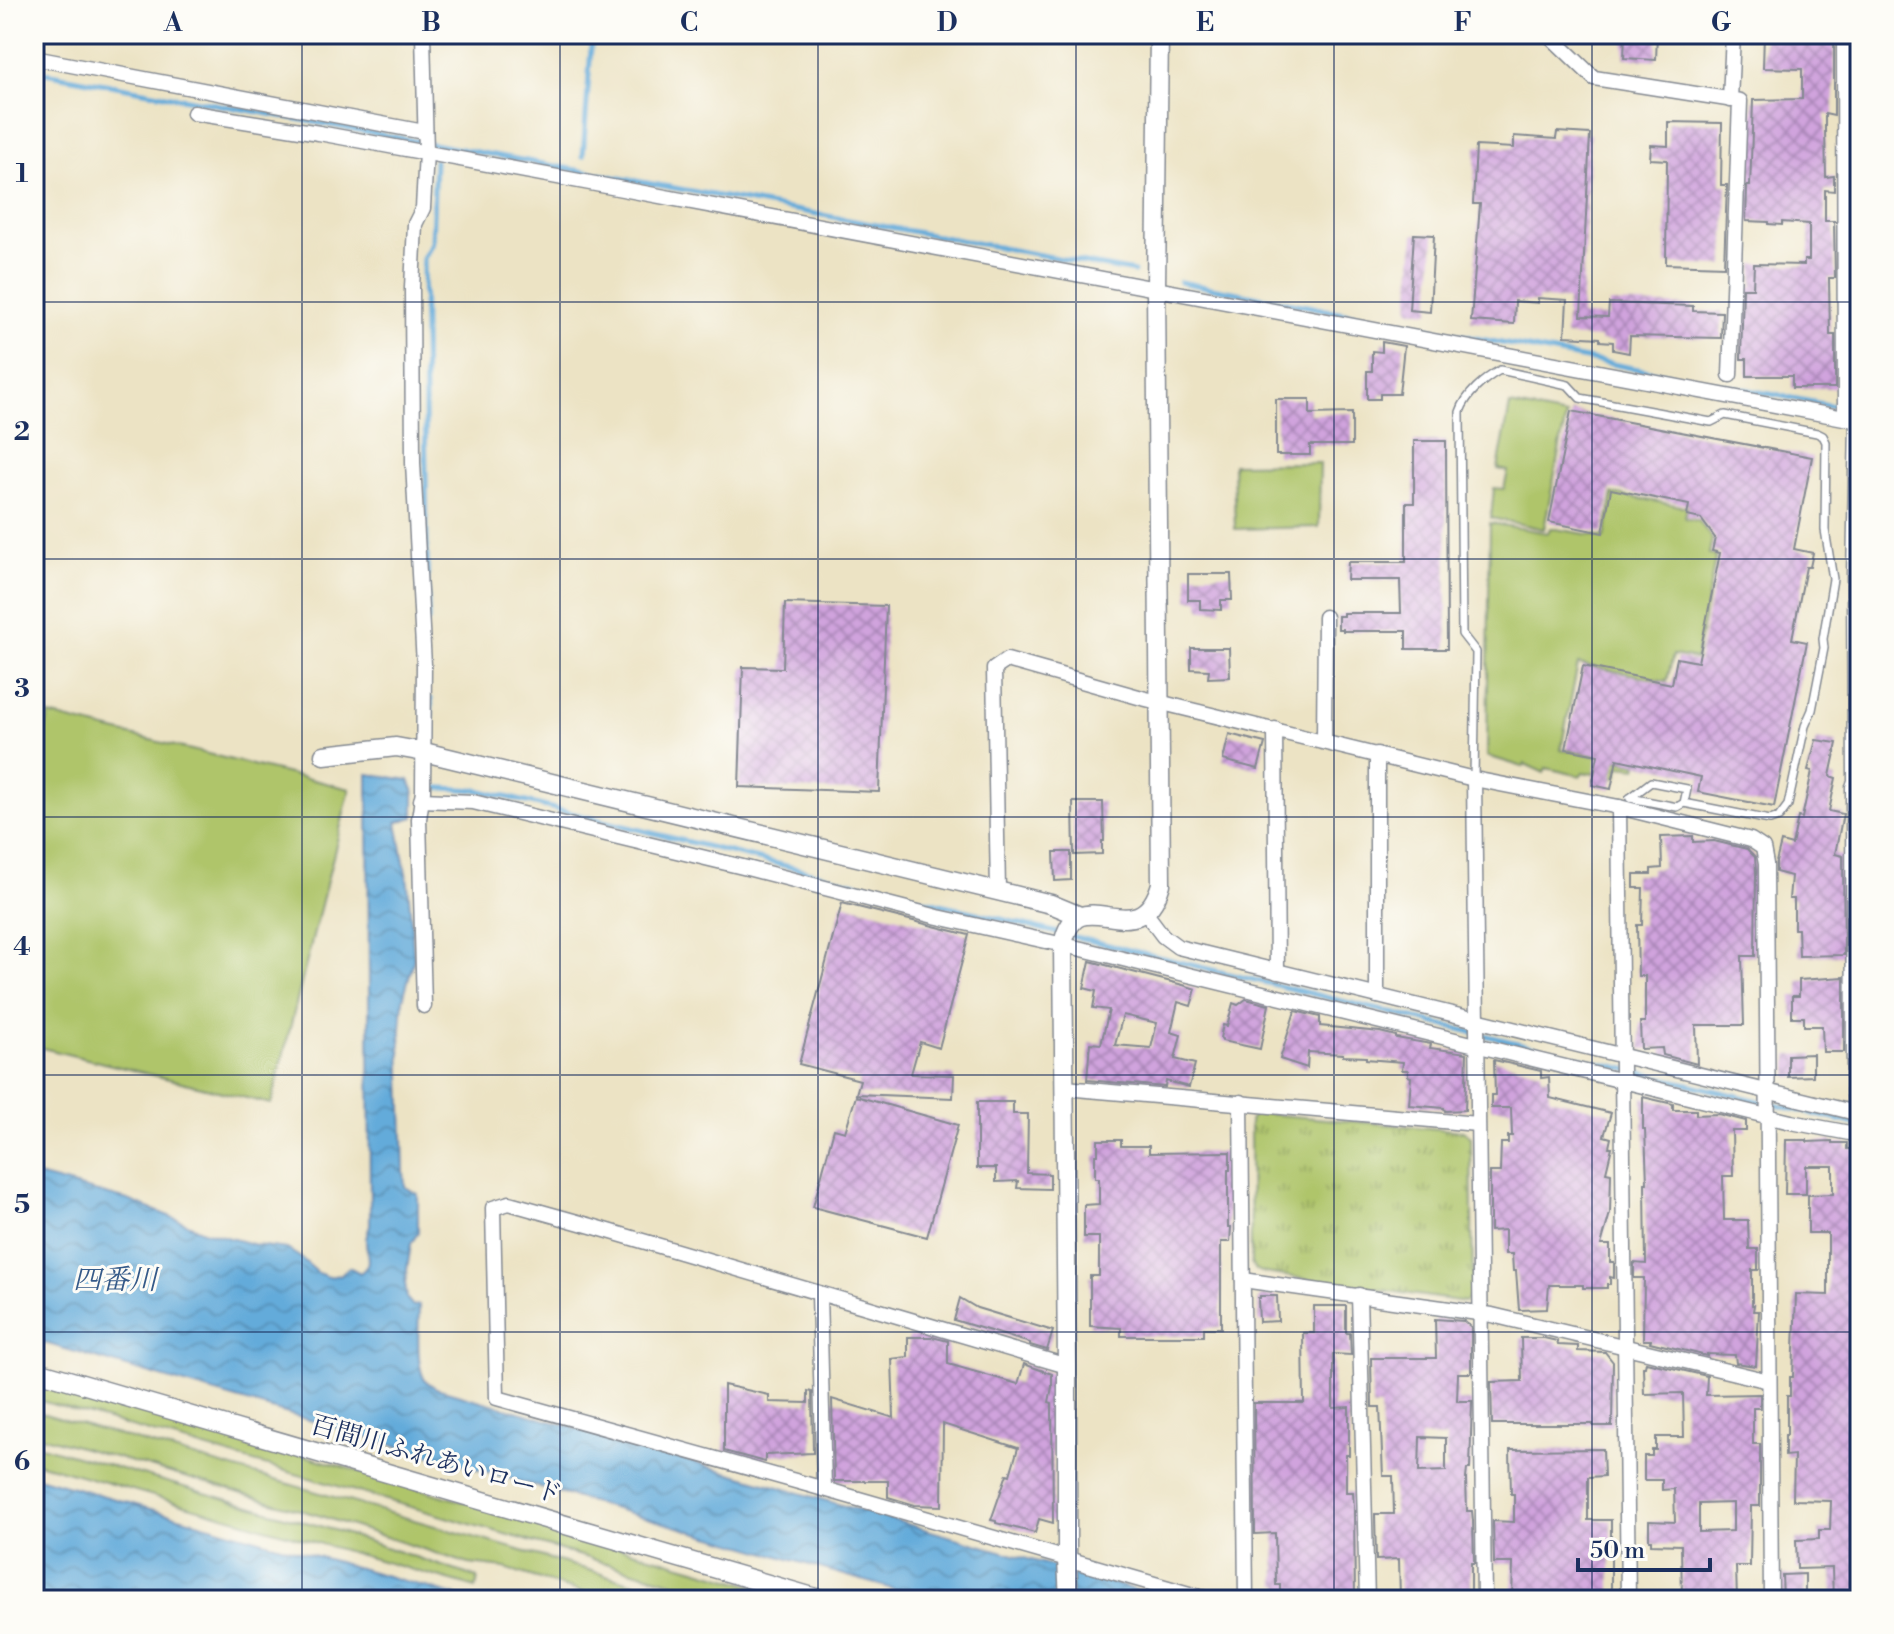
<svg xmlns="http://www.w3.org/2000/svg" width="1894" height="1634" viewBox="0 0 1894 1634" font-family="'Libre Bodoni','Noto Serif JP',serif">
<defs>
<pattern id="park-tufts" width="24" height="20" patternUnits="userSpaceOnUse" patternTransform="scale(2)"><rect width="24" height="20" fill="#afc56a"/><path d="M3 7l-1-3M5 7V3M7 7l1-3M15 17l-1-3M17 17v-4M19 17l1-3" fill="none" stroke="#8ea05a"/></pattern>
<pattern id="water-waves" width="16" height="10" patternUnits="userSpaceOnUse" patternTransform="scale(2)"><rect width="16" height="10" fill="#64abda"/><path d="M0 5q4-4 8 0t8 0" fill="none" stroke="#528cb4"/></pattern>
<pattern id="building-cross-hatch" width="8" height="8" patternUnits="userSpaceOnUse" patternTransform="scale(2)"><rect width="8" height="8" fill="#d0a3dd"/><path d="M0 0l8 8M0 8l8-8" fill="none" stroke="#a885b6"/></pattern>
</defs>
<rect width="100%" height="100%" fill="#fdfcf7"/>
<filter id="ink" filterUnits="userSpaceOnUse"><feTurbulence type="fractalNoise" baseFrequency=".0125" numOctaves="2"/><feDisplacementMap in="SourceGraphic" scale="16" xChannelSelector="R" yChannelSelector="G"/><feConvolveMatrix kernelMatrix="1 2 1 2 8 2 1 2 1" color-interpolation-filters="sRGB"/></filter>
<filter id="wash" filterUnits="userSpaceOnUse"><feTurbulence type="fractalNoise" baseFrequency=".006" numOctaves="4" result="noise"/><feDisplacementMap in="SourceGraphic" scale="32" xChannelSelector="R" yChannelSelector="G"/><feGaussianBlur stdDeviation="1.8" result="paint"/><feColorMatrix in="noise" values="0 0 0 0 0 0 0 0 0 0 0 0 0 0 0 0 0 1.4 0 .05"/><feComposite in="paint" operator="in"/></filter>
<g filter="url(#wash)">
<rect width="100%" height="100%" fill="#ece3c4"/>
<g fill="#afc56a" stroke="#657a64" stroke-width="2">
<path d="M1510,405L1566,416L1544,529L1491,518L1494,488L1504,489L1508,471L1498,469Z"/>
<path d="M1320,463L1319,527L1235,529L1233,464Z"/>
<path d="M1613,494L1687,507L1685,518L1699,521L1712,539L1709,554L1716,555L1696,659L1673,655L1667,681L1578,664L1561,749L1638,764L1637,768L1620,766L1617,778L1583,772L1580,776L1546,768L1544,773L1525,764L1523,767L1487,756L1490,523L1548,533L1550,528L1605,537Z"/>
<path d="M49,715L350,789L271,1104L34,1046V774Z"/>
<path d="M34,1377L802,1600H735L34,1399Z"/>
<path d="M34,1411L693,1600H606L505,1568L469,1564L321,1516L34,1434Z"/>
<path d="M34,1444L337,1531L478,1578L476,1588L34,1462Z"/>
</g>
<path fill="url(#park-tufts)" stroke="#657a64" stroke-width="2" d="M1257,1113L1463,1131L1471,1137L1473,1294L1465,1302L1265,1273L1256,1270L1251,1264L1250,1121L1253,1115Z"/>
<g fill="url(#water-waves)" stroke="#406d9c" stroke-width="2">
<path d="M368,774L409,780L414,792V817L397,822L408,884L414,959L403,999L400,1044L404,1171L405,1187L418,1194V1232L411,1244L405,1283L407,1299L413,1306L419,1305C419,1323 415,1365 425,1380C428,1383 433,1386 436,1388L1170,1600H931L352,1433L351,1435L340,1433V1429L34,1340V1175L128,1200L179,1220L203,1231L256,1245L287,1249L301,1258L318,1273L328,1277L340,1275L349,1267L360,1273C374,1264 365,1253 366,1239C366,1238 370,1226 370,1224Z"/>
<path d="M34,1476L468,1599L471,1600H34Z"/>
</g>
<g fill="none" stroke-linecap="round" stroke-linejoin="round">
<g stroke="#64abda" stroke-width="5">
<path d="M34,71L1134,272"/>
<path d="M583,156L592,34"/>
<path d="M1180,282L1860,411"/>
<path d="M428,621L423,258L432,243L435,161"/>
<path d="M431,699L432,743"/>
<path d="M432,771L433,787"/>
<path d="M425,787L478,790L1062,934"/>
<path d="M1071,936L1855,1124"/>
</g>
</g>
<g id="blocks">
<g fill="url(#building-cross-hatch)" fill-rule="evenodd">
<path d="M1625,34H1657L1656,60L1624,58Z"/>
<path d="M1764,34H1831V42H1834V116L1825,114V129L1826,177L1834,176V191L1825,190V221H1834L1835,278H1829L1830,335H1835V388H1792V376H1747V359H1741L1743,288H1753L1754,264L1804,265V260H1809V224L1782,222V225L1769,224V222L1746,221L1747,186H1750L1751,162L1753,100L1802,99V69L1763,68Z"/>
<rect x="1854" y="42" width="6" height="62"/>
<path d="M1668,122L1722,123L1721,185H1727L1724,266L1666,264L1667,160L1650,159L1651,145L1668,146Z"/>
<path d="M1557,132L1590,134L1581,316L1608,317L1609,303L1693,306V311L1722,312L1721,338L1630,336L1629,353L1613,350V342L1600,341V338L1565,336L1567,300L1538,298V303L1515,301L1514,324L1471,321L1480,204H1473L1476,146L1514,148V136L1556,139Z"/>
<path d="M1414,234L1434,235L1430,312L1409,310Z"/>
<path d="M1382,342L1404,346L1399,394H1380V399H1367V371H1372V351L1382,352Z"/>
<path d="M1276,399H1310V414L1352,413V445H1310V455H1276Z"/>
<path d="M1571,411L1812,457L1794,549L1813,553L1810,567H1806L1792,639L1807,642L1774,807L1698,792L1701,777L1617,759L1611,789L1592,785L1598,755L1566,749L1583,666L1672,684L1677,658L1698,662L1720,553L1712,551L1715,538L1701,519L1687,516L1689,505L1611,489L1603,533L1549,522Z"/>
<path d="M1414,441H1446L1447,649H1406V631H1343V629H1338V616H1343V613H1401L1400,580H1347L1348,562H1406V503H1414Z"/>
<path d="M1188,574H1231L1232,600H1221V610L1200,609V600H1188Z"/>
<path d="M785,603L886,606L879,792L739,787L743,667L783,668Z"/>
<path d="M1191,648H1229L1230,677L1208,678L1209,670L1191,669Z"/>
<path d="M1229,734L1265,743L1258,769L1223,760Z"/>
<path d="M1816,740L1837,743L1830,776L1836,778L1829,811L1843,814L1835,854L1843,856L1844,955L1799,956L1798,929H1794V899H1789L1791,876L1776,872V862L1781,842L1792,845L1798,817L1802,818L1812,771L1808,770Z"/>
<path d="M1073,802H1103L1104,841H1102V854L1074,855Z"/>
<path d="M1693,836V842L1714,841L1747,849L1755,857L1756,872L1755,956H1742L1744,1025H1696L1697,1064L1663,1055L1662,1048L1641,1049L1640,1022H1645V976H1638L1637,925H1642L1643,888H1634V874H1651V869L1662,868L1661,837Z"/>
<path d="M1054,852H1071V880L1055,881Z"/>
<path d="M842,903L969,935L939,1048L920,1042L911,1074L954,1075L953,1098L856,1094L860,1080L799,1064Z"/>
<path d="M1090,961L1183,985L1196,989L1191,1006L1178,1002L1171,1032L1181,1035L1175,1059L1195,1064L1189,1087L1166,1081L1165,1087L1087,1080L1090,1043L1101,1044L1109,1010L1093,1008L1096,991L1084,988ZM1123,1015L1157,1023L1151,1048L1115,1045Z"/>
<path d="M1844,977V1052H1823L1822,1026H1804V1017H1792V996H1799V980Z"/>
<path d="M1246,999L1269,1005L1260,1049L1222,1041V1039L1220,1038L1223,1025L1227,1026L1233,1003L1238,1005Z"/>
<path d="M1295,1011L1320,1017V1026L1380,1032L1396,1036V1038L1431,1044L1430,1048L1467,1053L1465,1110L1445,1111L1444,1108L1409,1105L1411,1077L1408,1076V1070H1402L1403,1062L1366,1059V1057L1343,1056V1054L1308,1052L1307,1068L1280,1059Z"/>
<path d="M1813,1054V1076L1788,1077V1055Z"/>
<path d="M1494,1060L1541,1071V1078L1549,1077L1550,1098L1611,1113L1604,1136L1611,1138L1609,1147H1612L1606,1172L1611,1173L1610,1213L1601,1245H1610V1262H1614V1278L1610,1277V1284H1607V1288H1583V1285H1549L1547,1309L1519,1310L1516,1271H1513L1512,1254H1505V1230L1490,1231V1172H1500L1501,1143H1508V1136H1512L1511,1108H1491V1095H1495Z"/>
<path d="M856,1096L958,1125L927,1237L813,1207L834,1129L845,1132Z"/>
<path d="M1643,1097L1673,1104V1110H1696V1115L1718,1114L1746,1121V1131H1732L1733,1176H1723L1724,1220H1748L1749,1249H1758V1270H1752V1305H1754L1753,1311H1759L1756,1366L1736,1363L1735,1355L1707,1354V1356L1650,1342L1651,1340H1643L1644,1278H1634V1263L1646,1264L1645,1183H1647L1645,1129H1643Z"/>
<path d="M977,1102H1013V1114H1028L1027,1173L1050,1174V1189L1017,1188L1018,1181L996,1182V1168H977Z"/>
<path d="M1098,1140H1121V1146H1149V1153L1230,1152V1170H1228V1227H1231L1230,1242H1221V1328H1204V1336H1121V1328L1090,1326V1276H1099V1237H1084V1205L1099,1204V1178H1095V1155H1098Z"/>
<path d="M1786,1140H1807V1142L1832,1141V1143H1847V1149H1855V1295L1859,1296L1857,1420V1487L1860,1523V1600H1833L1832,1568L1797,1569L1796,1540L1819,1539V1530H1830L1831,1501L1793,1500L1794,1455L1785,1456V1435H1787V1396H1790V1377H1793L1796,1294L1828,1295V1233H1808V1195L1833,1194V1166H1806V1194H1785Z"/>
<path d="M1260,1296H1277L1278,1321L1259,1322L1258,1298H1260Z"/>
<path d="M960,1298L977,1308L1053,1331L1047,1350L1030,1345V1343L954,1320Z"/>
<path d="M1314,1306H1346V1333H1350L1351,1355L1333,1354V1408L1349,1407V1455H1346V1492H1353L1354,1507L1355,1600H1325V1593L1280,1594V1585H1276L1275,1533L1255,1534L1254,1403H1304L1303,1333H1314Z"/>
<path d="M1435,1319L1464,1321L1471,1327V1373H1458L1457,1401H1472L1470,1469H1467L1466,1479L1467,1511H1472L1473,1521L1474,1563H1471V1596L1423,1594V1598H1400L1399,1559L1376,1560L1375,1514H1394L1393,1476H1383L1380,1407H1372L1371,1358H1436ZM1420,1437L1446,1438V1471L1419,1472Z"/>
<path d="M908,1337H932L948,1341V1364L1018,1384L1024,1364L1052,1374V1387L1049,1402L1052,1403L1053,1523L1039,1519L1035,1533L996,1523V1521L991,1520L1007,1474L1010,1475L1018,1448L943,1424L942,1506L915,1505L888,1497V1481H834L832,1399L894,1418L892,1359L908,1357Z"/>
<path d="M1521,1338H1544L1557,1341L1558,1345L1578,1346V1351L1605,1352L1613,1362L1612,1426H1593V1424H1492L1491,1382L1522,1381Z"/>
<path d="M1646,1362L1707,1376L1706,1395L1760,1394V1408H1753V1444H1760V1506H1751L1750,1566H1736L1737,1600H1682L1681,1545L1651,1544V1540H1649V1521L1675,1522L1674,1489L1662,1490V1480H1644V1456H1652V1450H1656V1437H1684L1683,1393L1644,1394L1643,1367H1645ZM1733,1503V1531L1699,1532V1504Z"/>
<path d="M724,1385L769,1395V1402L808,1403V1391L812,1392L813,1453L765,1455V1462L724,1451Z"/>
<path d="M1603,1449L1604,1476L1588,1477V1520H1611V1600H1512L1513,1563H1494L1493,1521L1514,1522V1494H1511L1510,1450Z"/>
<path d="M1805,1574V1598H1783L1782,1575Z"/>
</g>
</g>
</g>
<g filter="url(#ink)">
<use href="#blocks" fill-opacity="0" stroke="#848991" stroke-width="2"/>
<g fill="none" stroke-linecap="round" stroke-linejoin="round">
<g stroke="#848991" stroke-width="10">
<g id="service">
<path d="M1474,779L1476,652L1462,634L1460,412C1466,394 1484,379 1500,370L1568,385L1580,398L1711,422L1725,415L1817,433L1823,436L1826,442L1825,530L1833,579L1823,639L1824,648L1812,710L1805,726L1788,805L1779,817L1770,820L1684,803L1677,807L1630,798"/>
<path d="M1630,798L1651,782L1687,789L1684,803"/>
</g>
</g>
<g stroke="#848991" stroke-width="17">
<g id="minor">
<path d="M423,34L426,152L423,208L415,224L412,288L413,463L424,665L423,791L419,819L424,1006"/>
<path d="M1548,34L1594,78L1740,101L1730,375"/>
<path d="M1844,34L1845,418"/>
<path d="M34,58L424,132"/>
<path d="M1730,100L1733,34"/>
<path d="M194,113L319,133L617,188L1860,421"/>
<path d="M1275,729L1277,972"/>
<path d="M1324,741L1325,617"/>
<path d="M1377,754V996"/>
<path d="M1474,779L1484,1600"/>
<path d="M421,800L473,802L747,868L938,917L1082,949L1791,1122L1860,1135"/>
<path d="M1619,807L1628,1600"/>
<path d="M998,891L994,669L1007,660L1142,698L1474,779L1619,807L1751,840L1763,848L1766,864L1771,1600"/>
<path d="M1145,912L1163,936L1178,947L1856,1113V1134"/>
<path d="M1065,1088L1477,1124"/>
<path d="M1241,1102L1246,1600"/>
<path d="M1856,1113L1854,1092L1853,787L1855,781L1854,577L1857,421"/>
<path d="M1243,1280L1492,1315L1769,1381"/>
<path d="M819,1294L824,1489"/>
<path d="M1359,1295L1367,1600"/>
<path d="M1067,1366L595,1227L509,1203L493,1208L497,1398L824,1489L1210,1600"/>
</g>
</g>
<g stroke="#848991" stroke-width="21">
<g id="tertiary">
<path d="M324,755L396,747L424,752L1051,904L1080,916"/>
<path d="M34,1370L823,1600"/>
<path d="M1069,1600L1067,1559V1366L1063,945C1076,874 1139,960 1161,884L1156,288L1159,34"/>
</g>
</g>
<use href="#service" stroke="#fff" stroke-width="7"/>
<use href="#minor" stroke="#fff" stroke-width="14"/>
<use href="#tertiary" stroke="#fff" stroke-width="18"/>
</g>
</g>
<path fill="none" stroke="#1b2f5e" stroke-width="2" stroke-opacity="0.55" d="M302,34V1600M560,34V1600M818,34V1600M1076,34V1600M1334,34V1600M1592,34V1600M34,302H1860M34,559H1860M34,817H1860M34,1075H1860M34,1332H1860"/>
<g text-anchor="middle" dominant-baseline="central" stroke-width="6" stroke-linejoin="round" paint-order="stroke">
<g font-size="26" fill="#1b2f5e" stroke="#fdfcf7">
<text transform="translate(436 1460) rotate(16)">百間川ふれあいロード</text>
</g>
<g font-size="28" font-style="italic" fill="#355a89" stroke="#fdfcf7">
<text x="115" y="1280">四番川</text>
</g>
</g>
<rect width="1894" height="1634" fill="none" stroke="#fdfcf7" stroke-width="88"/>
<path d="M1578 1558v12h132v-12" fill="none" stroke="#1b2f5e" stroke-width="4"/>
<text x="1590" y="1558" font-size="24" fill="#1b2f5e" stroke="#fdfcf7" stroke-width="6" paint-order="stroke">50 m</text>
<rect x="44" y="44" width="1806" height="1546" fill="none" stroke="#1b2f5e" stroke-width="3"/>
<g font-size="26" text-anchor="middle" font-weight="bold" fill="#1b2f5e">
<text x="173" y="31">A</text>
<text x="431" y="31">B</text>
<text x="689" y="31">C</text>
<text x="947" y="31">D</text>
<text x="1205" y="31">E</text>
<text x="1463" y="31">F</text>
<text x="1721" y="31">G</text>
<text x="22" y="182">1</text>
<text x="22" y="440">2</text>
<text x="22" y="697">3</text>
<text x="22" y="955">4</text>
<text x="22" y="1213">5</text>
<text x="22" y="1470">6</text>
</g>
</svg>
